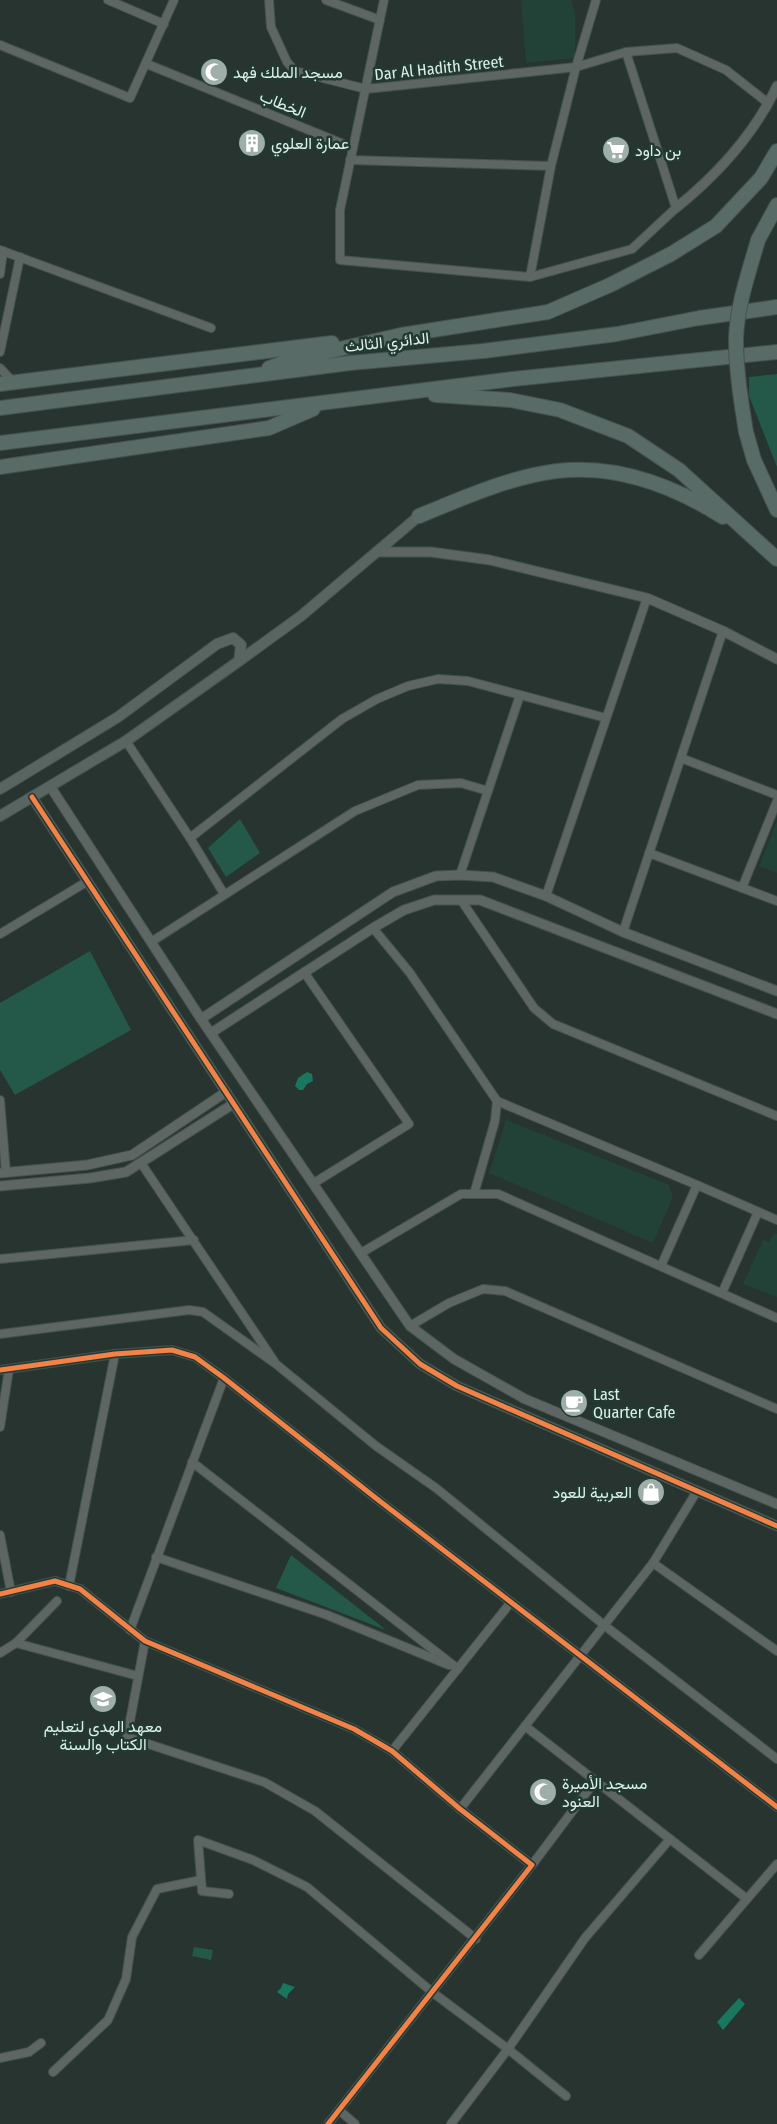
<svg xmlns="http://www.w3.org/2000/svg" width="777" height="2124" viewBox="0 0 777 2124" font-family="'Fira Sans Condensed',Vazirmatn,sans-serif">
<rect width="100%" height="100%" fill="#273430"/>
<g fill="#224238">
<path d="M521,0H572L575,16V58L526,63Z"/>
<path d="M777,821V873L759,866Z"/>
<path d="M506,1120L669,1185L673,1197L653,1243L489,1173Z"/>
<path d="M774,1233L777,1234V1297L743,1284L763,1240L769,1242Z"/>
</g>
<g fill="#245848">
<path d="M777,374V467L749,396V377Z"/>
<path d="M240,819L260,853L226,877L208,848Z"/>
<path d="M90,951L131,1030L15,1095L0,1070V1003Z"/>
<path d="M291,1555L386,1630L276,1588Z"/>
<path d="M194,1947L213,1950L211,1960L192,1956Z"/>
</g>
<g fill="#1a775f">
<path d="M307,1072L312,1074L313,1081L307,1084L303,1090H299L295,1086L298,1078Z"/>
<path d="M283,1983L295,1987L288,1994L287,1999L277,1992L281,1988Z"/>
<path d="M739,1998L745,2004L723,2030L717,2022Z"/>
</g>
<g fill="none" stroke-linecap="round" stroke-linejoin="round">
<g stroke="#46514e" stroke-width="10">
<g id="minor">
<path d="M108,0L164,24"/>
<path d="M269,0L271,27L287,62L295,71L366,89L576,67L626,52L677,48L726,70L768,103"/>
<path d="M326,0L380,20"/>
<path d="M384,0L340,210V260L530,277L551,166L576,67L596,0"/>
<path d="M0,45L130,98L174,0"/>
<path d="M147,64L353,148"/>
<path d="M350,160L551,166"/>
<path d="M0,250L211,328"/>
<path d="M0,274L3,251"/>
<path d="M530,277L632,249L676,208L626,52"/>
<path d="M0,352L20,257"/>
<path d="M0,368L13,382"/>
<path d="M126,741L190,838L224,894"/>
<path d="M681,758L777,795"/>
<path d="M190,838L342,719L377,699L408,686L438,679L468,681L606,718"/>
<path d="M649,853L777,901"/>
<path d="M460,875L520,695"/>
<path d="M742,888L777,801"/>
<path d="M546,896L647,598"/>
<path d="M461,900L534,1008L553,1024L777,1116"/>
<path d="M373,928L410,973L497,1101L697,1185"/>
<path d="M623,932L723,631"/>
<path d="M0,934L88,881"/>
<path d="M151,942L355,811L418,785L461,783L488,791"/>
<path d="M304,972L409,1124L314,1183"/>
<path d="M0,1100L6,1173"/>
<path d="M141,1163L274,1361"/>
<path d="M474,1194L495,1121L497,1101"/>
<path d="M361,1253L461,1194H498L777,1318"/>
<path d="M0,1259L194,1240"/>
<path d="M661,1266L697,1185L777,1220"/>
<path d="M722,1293L758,1212"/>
<path d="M410,1326L449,1303L483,1289L505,1291L777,1409"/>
<path d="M0,1334L189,1310L203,1312L276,1364L376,1446L436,1488L604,1625L777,1759"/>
<path d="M0,1370L115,1354L172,1350L195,1357L224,1378L377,1499L777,1807"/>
<path d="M0,1427L9,1369"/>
<path d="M192,1462L458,1669"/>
<path d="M0,1535L11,1592"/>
<path d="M156,1557L327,1615L449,1665"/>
<path d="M653,1563L777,1651"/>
<path d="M69,1586L115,1354"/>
<path d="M0,1594L55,1581L80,1589L145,1641L354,1729L392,1751L460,1809L532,1865L328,2124"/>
<path d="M130,1630L224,1378"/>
<path d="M145,1641L127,1737L264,1782L315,1811L476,1939"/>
<path d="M16,1643L57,1601"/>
<path d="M0,1653L16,1643L138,1676"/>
<path d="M525,1726L747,1899"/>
<path d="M392,1751L511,1602"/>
<path d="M460,1809L653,1563L697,1491"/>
<path d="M532,1865L595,1781"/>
<path d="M229,1894L202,1891L198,1840L253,1860L307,1887L432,1992L508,2049L566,2096"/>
<path d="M699,1955L777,1864"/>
<path d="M0,2058L29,2052L41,2043"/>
<path d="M53,2072L108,2020L126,1979L132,1937L157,1889L201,1880"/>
<path d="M339,2110L355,2124"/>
<path d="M451,2124L508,2049L585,1938L670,1839"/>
</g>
</g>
<g stroke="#46514e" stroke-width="11">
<g id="tertiary">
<path d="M676,208C718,174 754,135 777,86"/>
<path d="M376,552H431L490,560L647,598L723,631L777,659"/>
<path d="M50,786L201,1019L410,1326L454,1359L525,1399L777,1504"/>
<path d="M32,797L381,1328L420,1364L457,1386L777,1526"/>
<path d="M201,1019L393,892L436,876L460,875L493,877L546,896L623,932L777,991"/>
<path d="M211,1033L373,928L404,910L434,900H480L777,1014"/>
<path d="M0,1173L87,1165L132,1155L226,1092"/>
<path d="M0,1186L90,1178L126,1172L233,1104"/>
</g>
</g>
<g stroke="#46514e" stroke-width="12">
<g id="secondary">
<path d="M0,789L118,717L217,644L233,638L241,645L239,661"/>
<path d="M0,816L126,741L239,661L301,616L419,516"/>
</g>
</g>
<g stroke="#46514e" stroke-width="16">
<g id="motorway">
<path d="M758,240L777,205"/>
<path d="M269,368L291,360L401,335L548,312L610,285L671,254L716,226L761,178L777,151"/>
<path d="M0,384L332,343"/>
<path d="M435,395L510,400L560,410L628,436L679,470L777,559"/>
<path d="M0,408L350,363L483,351L617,334L699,318L777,307"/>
<path d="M746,432L754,460L777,510"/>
<path d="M0,443L513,379L777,352"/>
<path d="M0,467L269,428L313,409"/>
<path d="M419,516C463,498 509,477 557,471C616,464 674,486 723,517"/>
</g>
</g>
<use href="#minor" stroke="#5d6663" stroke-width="8"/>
<use href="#tertiary" stroke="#5d6663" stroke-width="9"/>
<use href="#secondary" stroke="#596561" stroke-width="10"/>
<use href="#motorway" stroke="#596b66" stroke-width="14"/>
<g stroke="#46514e" stroke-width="16" stroke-linecap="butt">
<path id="motorway-bridge" d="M746,432C741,401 736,370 736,339C737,305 749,272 758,240"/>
</g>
<use href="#motorway-bridge" stroke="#596b66" stroke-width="14"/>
<g stroke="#213a32" stroke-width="8">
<g id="cycleway">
<path d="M32,797L381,1328L420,1364L457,1386L777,1526"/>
<path d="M0,1370L115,1354L172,1350L195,1357L224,1378L377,1499L777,1807"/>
<path d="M0,1594L55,1581L80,1589L145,1641L354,1729L392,1751L460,1809L532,1865L328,2124"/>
</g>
</g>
<use href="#cycleway" stroke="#f48246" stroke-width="5"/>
</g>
<defs>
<g id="mosque-disc" transform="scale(1.4375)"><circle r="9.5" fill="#9faea8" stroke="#213a32"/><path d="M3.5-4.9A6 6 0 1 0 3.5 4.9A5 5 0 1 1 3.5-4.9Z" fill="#fff"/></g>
<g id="building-disc" transform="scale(1.4375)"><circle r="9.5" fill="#9faea8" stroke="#213a32"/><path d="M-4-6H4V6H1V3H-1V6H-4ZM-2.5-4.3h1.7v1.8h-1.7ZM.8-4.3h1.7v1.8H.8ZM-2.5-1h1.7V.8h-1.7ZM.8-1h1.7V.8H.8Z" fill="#fff"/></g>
<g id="supermarket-disc" transform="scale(1.4375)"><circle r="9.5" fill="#9faea8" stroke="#213a32"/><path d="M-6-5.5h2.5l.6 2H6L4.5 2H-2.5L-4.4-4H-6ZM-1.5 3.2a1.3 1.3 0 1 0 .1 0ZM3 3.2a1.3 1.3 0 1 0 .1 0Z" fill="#fff"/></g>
<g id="cafe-disc" transform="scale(1.4375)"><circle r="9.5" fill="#9faea8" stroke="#213a32"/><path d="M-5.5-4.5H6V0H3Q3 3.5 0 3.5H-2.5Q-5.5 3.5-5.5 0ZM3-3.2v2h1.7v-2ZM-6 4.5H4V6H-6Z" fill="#fff"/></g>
<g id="shop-disc" transform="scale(1.4375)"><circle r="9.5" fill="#9faea8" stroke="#213a32"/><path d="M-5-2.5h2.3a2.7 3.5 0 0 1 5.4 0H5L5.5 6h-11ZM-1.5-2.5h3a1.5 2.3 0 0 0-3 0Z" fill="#fff"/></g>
<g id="university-disc" transform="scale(1.4375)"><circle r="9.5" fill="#9faea8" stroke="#213a32"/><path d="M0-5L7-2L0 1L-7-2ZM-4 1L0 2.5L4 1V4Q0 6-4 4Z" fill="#fff"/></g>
</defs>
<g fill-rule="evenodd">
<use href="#mosque-disc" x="214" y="72"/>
<use href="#building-disc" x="252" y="143"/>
<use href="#supermarket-disc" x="616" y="150"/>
<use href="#cafe-disc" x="574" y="1403"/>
<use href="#shop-disc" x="651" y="1492"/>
<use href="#university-disc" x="103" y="1699"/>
<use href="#mosque-disc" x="543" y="1792"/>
</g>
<g text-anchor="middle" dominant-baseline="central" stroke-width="5" stroke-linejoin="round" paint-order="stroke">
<g font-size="16" fill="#e0efe9" stroke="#213a32">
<text transform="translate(439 68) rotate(-6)">Dar Al Hadith Street</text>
<text transform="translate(283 104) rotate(22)">الخطاب</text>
<text transform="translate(387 342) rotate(-6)">الدائري الثالث</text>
</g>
<g font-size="16" fill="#e0efe9" stroke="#213a32" text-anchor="start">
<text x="233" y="72">مسجد الملك فهد</text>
<text x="271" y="143">عمارة العلوي</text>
<text x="635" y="150">بن داود</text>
<text x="593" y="1394">Last<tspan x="593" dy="18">Quarter Cafe</tspan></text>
<text x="632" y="1492" text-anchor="end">العربية للعود</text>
<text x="103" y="1726" text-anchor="middle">معهد الهدى لتعليم<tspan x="103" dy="18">الكتاب والسنة</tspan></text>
<text x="562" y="1783">مسجد الأميرة<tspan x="562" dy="18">العنود</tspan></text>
</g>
</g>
</svg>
